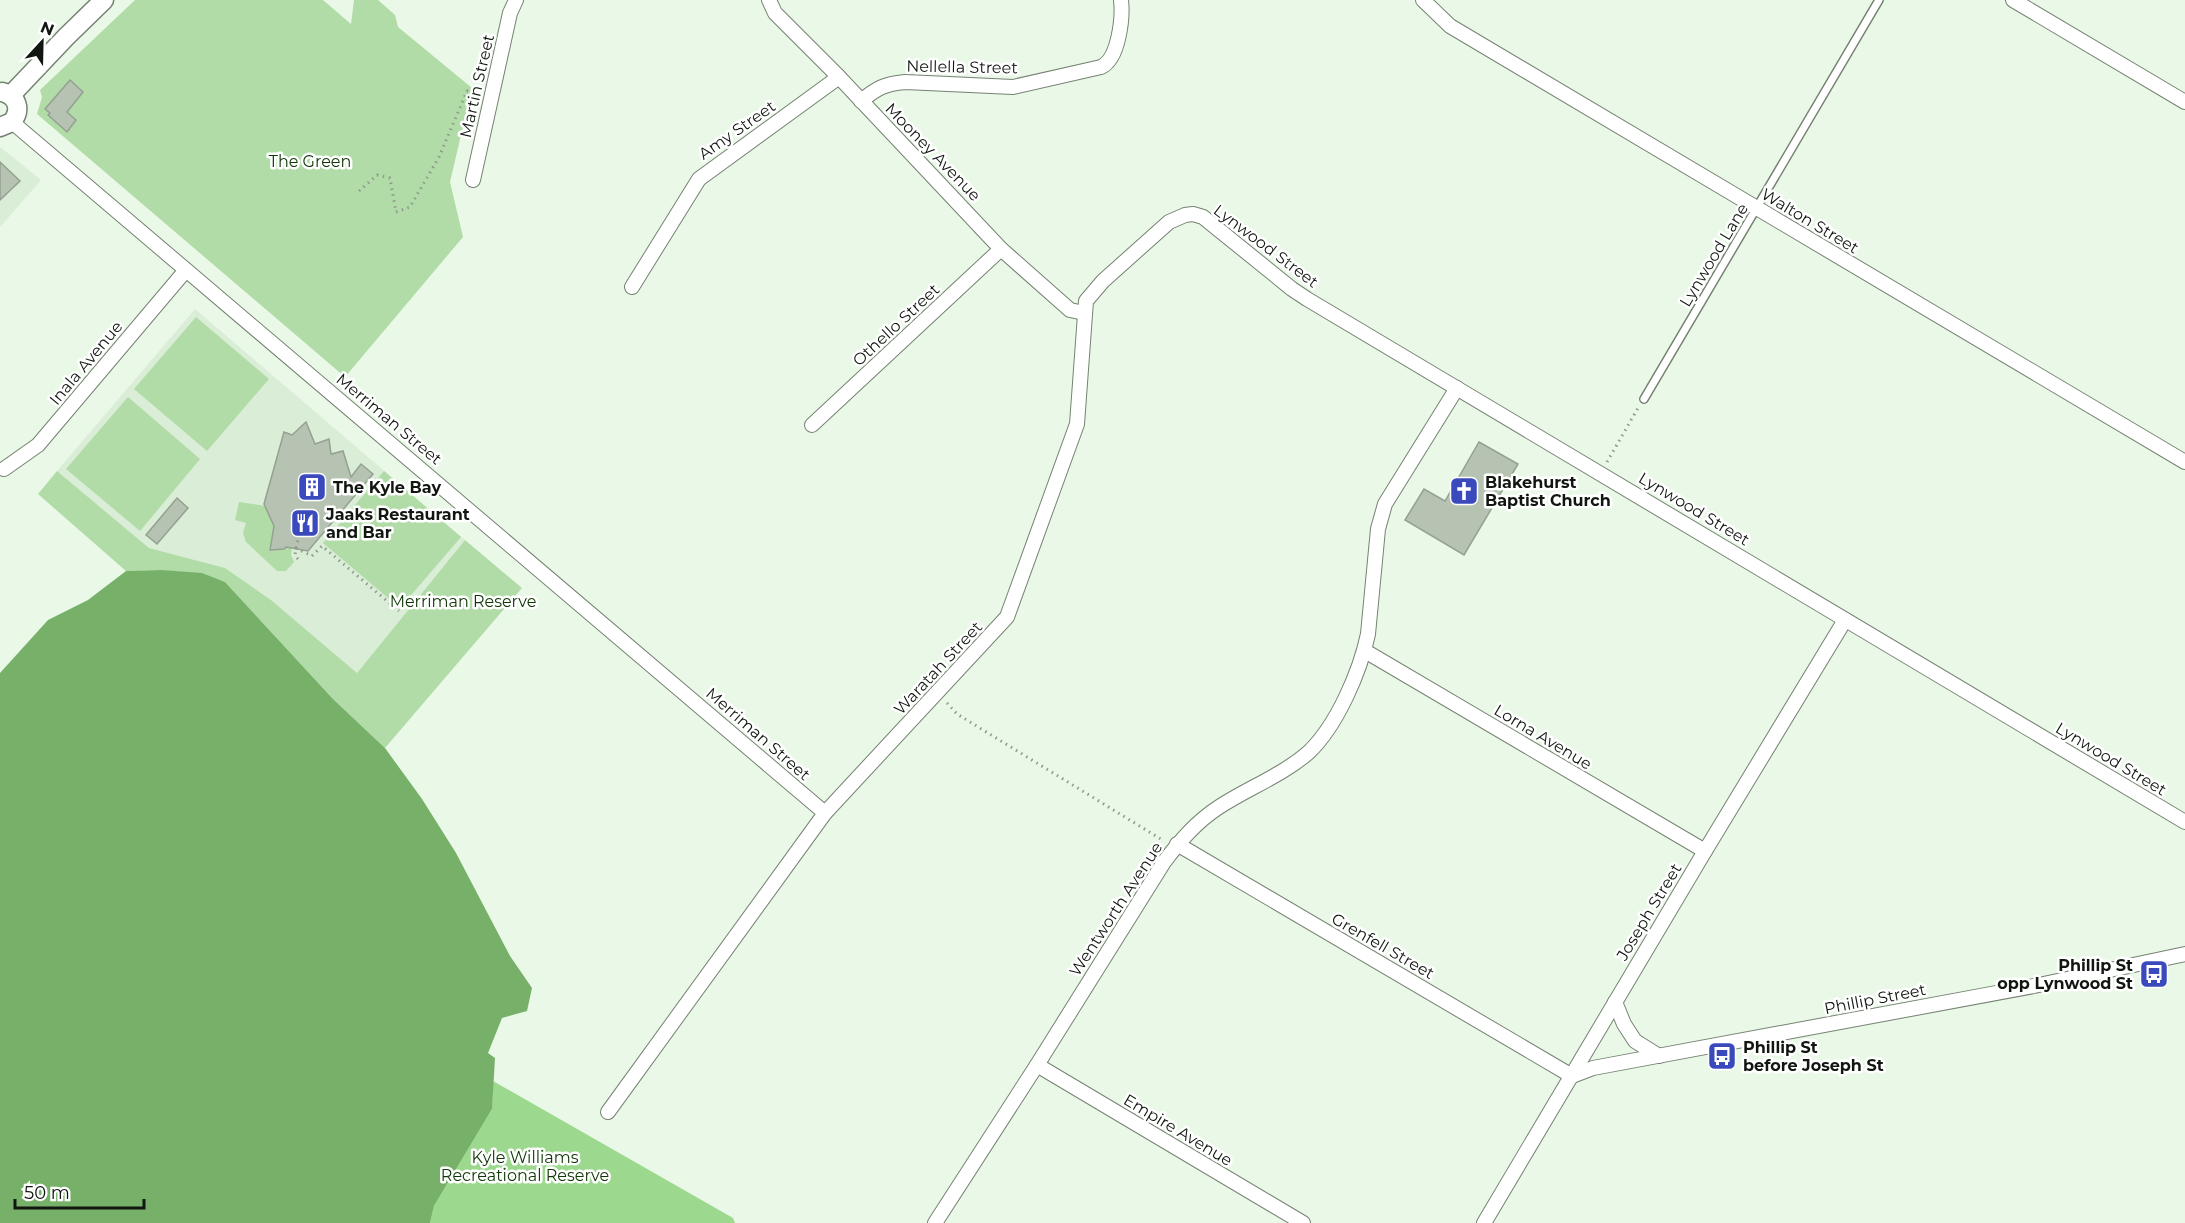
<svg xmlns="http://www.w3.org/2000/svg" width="2185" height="1223" viewBox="0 0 2185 1223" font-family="Montserrat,sans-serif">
<rect width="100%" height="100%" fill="#eaf8e7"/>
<g fill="#daedd6">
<path d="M0,147L41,180L0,227Z"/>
<path d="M195,309L465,540L357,673L271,600L225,568L149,548L57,471Z"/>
</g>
<g fill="#b1dca7">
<path d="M135,0H323L351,24L354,0H378L395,15L398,27L472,88L450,182L463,237L345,377L37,114L42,97L40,90Z"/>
<path d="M196,317L269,379L207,451L134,389Z"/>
<path d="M128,397L200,459L140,531L66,469Z"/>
<path d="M57,471L149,548L225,568L271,600L357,673L465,540L522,588L385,748L333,699L225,582C191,569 162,570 126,571L38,494Z"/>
<path d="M384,471L461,537L400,608L323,543Z"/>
<path d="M239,502L266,506L274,526L272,539L292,547L291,555L294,562L286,571H277L246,542L243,533L246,523L235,520Z"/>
</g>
<path fill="#9dd88f" d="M493,1081L733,1218L735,1223H430L434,1206L492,1109Z"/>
<path fill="#77b069" d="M162,570L202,573L225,582L333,699L385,748L422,799L456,853L510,956L532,988L527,1011L502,1018L488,1053L495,1058L492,1109L434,1206L430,1223H0V673L48,620L88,600L126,571Z"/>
<g fill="#b6c3b2" stroke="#94a191" stroke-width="1.5">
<path d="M70,80L83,92L67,112L76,120L67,132L48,115L50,113L45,109Z"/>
<path d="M0,162L20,181L0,200Z"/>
<path d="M306,422L315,444L329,439L331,454L343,451L351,477L361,464L373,474L308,551L286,547L284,549L270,550L274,526L264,504L284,432L292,435Z"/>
<path d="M1479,442L1518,464L1464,555L1405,520L1424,489L1445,501Z"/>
<path d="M177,498L188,508L157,544L146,535Z"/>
</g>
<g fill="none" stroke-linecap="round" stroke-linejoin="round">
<g stroke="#768273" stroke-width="10">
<path id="service" d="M1644,399L1879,0"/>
</g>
<g stroke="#768273" stroke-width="16">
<g id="minor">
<path d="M769,0L775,13L839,77L1001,249L1070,310L1084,313"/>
<path d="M1423,0L1450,26L2185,462"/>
<path d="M2013,0L2185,102"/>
<path d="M861,101C877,88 884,84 905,82L1013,87L1101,67C1119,59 1123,17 1121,0"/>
<path d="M12,122L825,813"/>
<path d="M473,180L510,13L516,0"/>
<path d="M632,287L699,179L839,77"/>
<path d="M812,425L1001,249"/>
<path d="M4,469L38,445L186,270"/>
<path d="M1365,651L1705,851"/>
<path d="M1177,844L1572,1076"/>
<path d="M1615,1002L1624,1024L1635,1041L1659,1056"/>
<path d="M1037,1065L1303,1223"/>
<path d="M1572,1076L1593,1068L2034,986L2185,954"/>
<path d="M608,1112L825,813L1007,617L1077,424L1086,301L1103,281L1169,222L1185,215L1193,214L1203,217L1292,289L1307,299L2185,822"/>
<path d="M935,1223L1037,1065L1164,862C1180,841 1196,822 1219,807C1248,788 1283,775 1309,752C1337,725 1360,672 1368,634L1378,529L1385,504L1457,388"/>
<path d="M1484,1223L1705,851L1845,620"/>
</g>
</g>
<g stroke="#768273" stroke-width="21">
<g id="tertiary">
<path d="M11,95L66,37L104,0"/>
<path d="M0,127L12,122C22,109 17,96 2,92"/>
</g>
</g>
<g stroke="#909a8d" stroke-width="3" stroke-dasharray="1.5 4.5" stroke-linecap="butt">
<path d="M359,191L377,175L390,178L396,212L410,207L439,157L467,91L478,94"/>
<path d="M1607,462L1638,408"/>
<path d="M296,548L301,528"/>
<path d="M298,559L295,555L296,548L312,556L322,546L399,611"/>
<path d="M947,703L957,714L1164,841"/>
</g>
<use href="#service" stroke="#fff" stroke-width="7"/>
<use href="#minor" stroke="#fff" stroke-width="14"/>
<use href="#tertiary" stroke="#fff" stroke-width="18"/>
</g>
<defs>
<g id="building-square" transform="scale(1.5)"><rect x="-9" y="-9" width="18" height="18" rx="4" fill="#3a49bc" stroke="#fff"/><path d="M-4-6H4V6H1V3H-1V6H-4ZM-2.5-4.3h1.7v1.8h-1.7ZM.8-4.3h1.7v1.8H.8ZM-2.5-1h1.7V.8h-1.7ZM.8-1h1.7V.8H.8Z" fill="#fff"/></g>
<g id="church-square" transform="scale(1.5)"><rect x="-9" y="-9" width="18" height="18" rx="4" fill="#3a49bc" stroke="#fff"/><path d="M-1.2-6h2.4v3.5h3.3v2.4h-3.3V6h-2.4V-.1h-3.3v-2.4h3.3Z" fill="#fff"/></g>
<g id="restaurant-square" transform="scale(1.5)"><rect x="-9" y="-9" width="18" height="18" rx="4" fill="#3a49bc" stroke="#fff"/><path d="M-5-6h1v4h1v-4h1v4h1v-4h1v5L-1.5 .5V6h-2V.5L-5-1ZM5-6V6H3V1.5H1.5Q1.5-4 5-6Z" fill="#fff"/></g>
<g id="bus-square" transform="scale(1.5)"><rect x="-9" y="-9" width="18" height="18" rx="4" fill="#3a49bc" stroke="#fff"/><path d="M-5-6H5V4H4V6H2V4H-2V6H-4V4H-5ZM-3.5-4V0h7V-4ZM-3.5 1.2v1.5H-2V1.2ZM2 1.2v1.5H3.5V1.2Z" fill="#fff"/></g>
</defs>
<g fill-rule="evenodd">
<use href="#building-square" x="312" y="487"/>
<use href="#church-square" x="1464" y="491"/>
<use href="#restaurant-square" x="305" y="523"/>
<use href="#bus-square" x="2154" y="974"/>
<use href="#bus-square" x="1722" y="1056"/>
</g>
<g text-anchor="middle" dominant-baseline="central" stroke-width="5" stroke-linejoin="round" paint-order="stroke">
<g font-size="16" fill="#111610" stroke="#fff">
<text transform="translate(962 67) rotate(1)">Nellella Street</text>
<text transform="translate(477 86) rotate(-77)">Martin Street</text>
<text transform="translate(737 130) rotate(-35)">Amy Street</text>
<text transform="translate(933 152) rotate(46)">Mooney Avenue</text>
<text transform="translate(1810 221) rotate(31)">Walton Street</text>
<text transform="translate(1266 246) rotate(37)">Lynwood Street</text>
<text transform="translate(1714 255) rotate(-59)">Lynwood Lane</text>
<text transform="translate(896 325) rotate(-43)">Othello Street</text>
<text transform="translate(86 363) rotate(-50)">Inala Avenue</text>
<text transform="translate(389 419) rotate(40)">Merriman Street</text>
<text transform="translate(1694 509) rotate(31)">Lynwood Street</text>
<text transform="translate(938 668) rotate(-47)">Waratah Street</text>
<text transform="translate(758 734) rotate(41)">Merriman Street</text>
<text transform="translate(1543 737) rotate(31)">Lorna Avenue</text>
<text transform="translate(2111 759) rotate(31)">Lynwood Street</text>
<text transform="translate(1116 909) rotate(-57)">Wentworth Avenue</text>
<text transform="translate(1649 912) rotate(-59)">Joseph Street</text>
<text transform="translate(1383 946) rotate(30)">Grenfell Street</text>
<text transform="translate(1875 999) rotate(-11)">Phillip Street</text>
<text transform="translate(1178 1130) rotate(31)">Empire Avenue</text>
</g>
<g font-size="16" fill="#0f3605" stroke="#fff">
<text x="310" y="161">The Green</text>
<text x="463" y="601">Merriman Reserve</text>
<text x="525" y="1157">Kyle Williams<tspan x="525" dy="18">Recreational Reserve</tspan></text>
</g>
<g font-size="16" font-weight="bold" fill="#111610" stroke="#fff" text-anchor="start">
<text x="1485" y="482">Blakehurst<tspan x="1485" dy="18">Baptist Church</tspan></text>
<text x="333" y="487">The Kyle Bay</text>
<text x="326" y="514">Jaaks Restaurant<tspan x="326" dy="18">and Bar</tspan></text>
<text x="2133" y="965" text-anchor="end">Phillip St<tspan x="2133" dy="18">opp Lynwood St</tspan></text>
<text x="1743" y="1047">Phillip St<tspan x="1743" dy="18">before Joseph St</tspan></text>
</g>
</g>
<g transform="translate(42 42) rotate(22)" stroke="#ffffff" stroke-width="4.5" paint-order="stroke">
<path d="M0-4.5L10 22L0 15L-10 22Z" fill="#111610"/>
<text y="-9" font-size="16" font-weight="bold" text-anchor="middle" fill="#111610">N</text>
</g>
<path d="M15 1199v9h129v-9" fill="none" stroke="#111610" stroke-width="3"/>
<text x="24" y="1199" font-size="18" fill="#111610" stroke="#ffffff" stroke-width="4.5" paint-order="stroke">50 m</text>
</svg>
